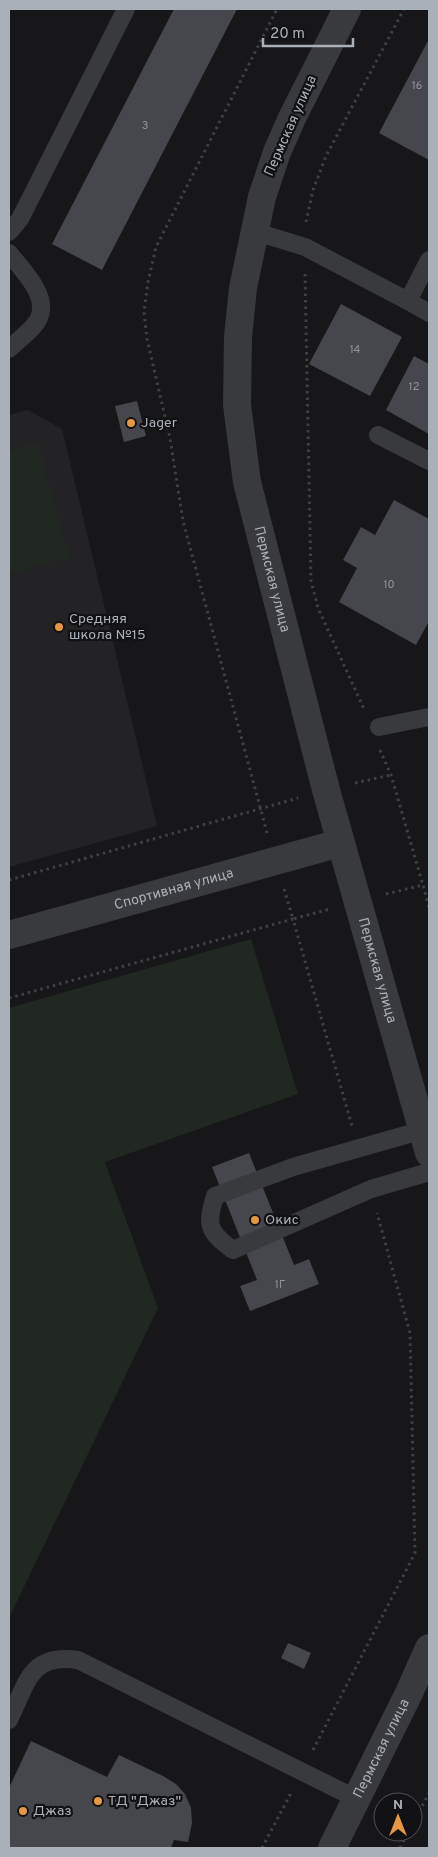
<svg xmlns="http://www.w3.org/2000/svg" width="438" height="1857" viewBox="0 0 438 1857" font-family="Overpass,sans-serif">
<rect width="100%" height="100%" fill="#171719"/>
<path fill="#232326" d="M28,410L62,429L157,826L9,867V415Z"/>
<g fill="#212821">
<path d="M37,443L69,557L9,574V451Z"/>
<path d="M251,939L298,1094L105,1162L158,1308L9,1618V1008Z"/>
</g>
<g fill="#46474c">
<path d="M174,9H237L102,270L52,244Z"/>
<path d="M429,39V160L379,133Z"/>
<path d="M341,304L402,337L370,396L309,364Z"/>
<path d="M414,356L429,364V434L386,410Z"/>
<path d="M137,401L146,436L124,442L115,406Z"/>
<path d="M394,500L429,519V621L416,645L339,602L357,568L343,560L361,527L375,535Z"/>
<path d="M249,1153L294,1265L309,1259L319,1284L250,1311L240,1286L257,1280L212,1167Z"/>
<path d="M288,1643L311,1653L304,1669L281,1658Z"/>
<path d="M31,1741L107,1777L119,1755L163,1776L176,1784L185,1794L191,1808L192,1823L188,1842L174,1840L171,1848H9V1788Z"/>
</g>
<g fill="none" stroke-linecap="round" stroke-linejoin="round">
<g stroke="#3e4144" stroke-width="3" stroke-dasharray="2.5 4" stroke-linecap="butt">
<path d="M306,222L313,190L326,156L404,9"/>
<path d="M305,274L311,581L318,608L364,709"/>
<path d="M380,750L391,775L423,885"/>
<path d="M355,783L391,775"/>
<path d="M267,833L183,521L170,438L147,339L144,312L148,282L156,247L277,9"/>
<path d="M9,880L298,798"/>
<path d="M284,889L293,919L330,909"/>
<path d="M386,894L423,885L429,907"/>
<path d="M9,998L293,919L352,1126"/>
<path d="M313,1750L415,1553L410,1333L377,1213"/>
<path d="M413,1823L429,1793"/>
<path d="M262,1848L291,1793"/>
<path d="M400,1848L408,1832"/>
</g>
<g stroke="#383a3d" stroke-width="18">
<path d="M253,231L305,247L408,301L429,260"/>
<path d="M9,232L20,219L126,9"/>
<path d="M9,253C22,270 49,295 39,318C34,329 18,340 9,349"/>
<path d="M408,301L429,313"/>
<path d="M378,435L429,461"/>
<path d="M379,727L429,717"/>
<path d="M423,1130L293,1167L215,1196C206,1225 208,1232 233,1250L371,1189L429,1172"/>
<path d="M9,1720C27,1684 29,1653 78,1660L357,1799"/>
</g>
<g stroke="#383a3d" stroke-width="28">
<path id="s1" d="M347,9L292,118L277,152L262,197L243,288L238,337L237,405L247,482L326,790L429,1153"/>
<path id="s2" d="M9,935L340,843"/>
<path id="s3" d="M332,1848L409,1693L429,1648"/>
</g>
</g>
<g fill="#e69741" stroke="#121214" stroke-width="2">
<circle cx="131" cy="423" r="5"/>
<circle cx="59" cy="627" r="5"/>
<circle cx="255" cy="1220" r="5"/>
<circle cx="98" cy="1801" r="5"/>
<circle cx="23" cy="1811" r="5"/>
</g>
<g text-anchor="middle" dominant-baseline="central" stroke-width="4.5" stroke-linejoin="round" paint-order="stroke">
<g font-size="11" fill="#91969d">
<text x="417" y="86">16</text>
<text x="145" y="126">3</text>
<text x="355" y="350">14</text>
<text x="414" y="387">12</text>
<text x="389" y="585">10</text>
<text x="280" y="1285">1Г</text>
</g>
<g font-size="14" fill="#aab0b8" stroke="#121214">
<text transform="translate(291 126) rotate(-66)">Пермская улица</text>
<text stroke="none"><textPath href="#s1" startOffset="595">Пермская улица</textPath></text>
<text stroke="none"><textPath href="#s2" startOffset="171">Спортивная улица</textPath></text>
<text stroke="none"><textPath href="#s1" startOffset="1000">Пермская улица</textPath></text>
<text stroke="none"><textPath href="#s3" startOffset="111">Пермская улица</textPath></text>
</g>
<g font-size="14" fill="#aab0b8" stroke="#121214" text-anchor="start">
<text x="141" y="423">Jager</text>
<text x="69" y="619">Средняя<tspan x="69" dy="16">школа №15</tspan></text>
<text x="265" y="1220">Окис</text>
<text x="108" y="1801">ТД "Джаз"</text>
<text x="33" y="1811">Джаз</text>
</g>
</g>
<rect width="438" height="1857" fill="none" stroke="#aab0b8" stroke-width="20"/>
<g transform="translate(398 1817)"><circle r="24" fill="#121214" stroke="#4f5156"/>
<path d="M0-4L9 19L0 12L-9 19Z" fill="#e69741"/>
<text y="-8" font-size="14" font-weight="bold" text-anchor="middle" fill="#aab0b8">N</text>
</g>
<path d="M263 38v8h90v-8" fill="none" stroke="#aab0b8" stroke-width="2.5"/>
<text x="270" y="38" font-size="15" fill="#aab0b8" stroke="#121214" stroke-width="4" paint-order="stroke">20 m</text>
</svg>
